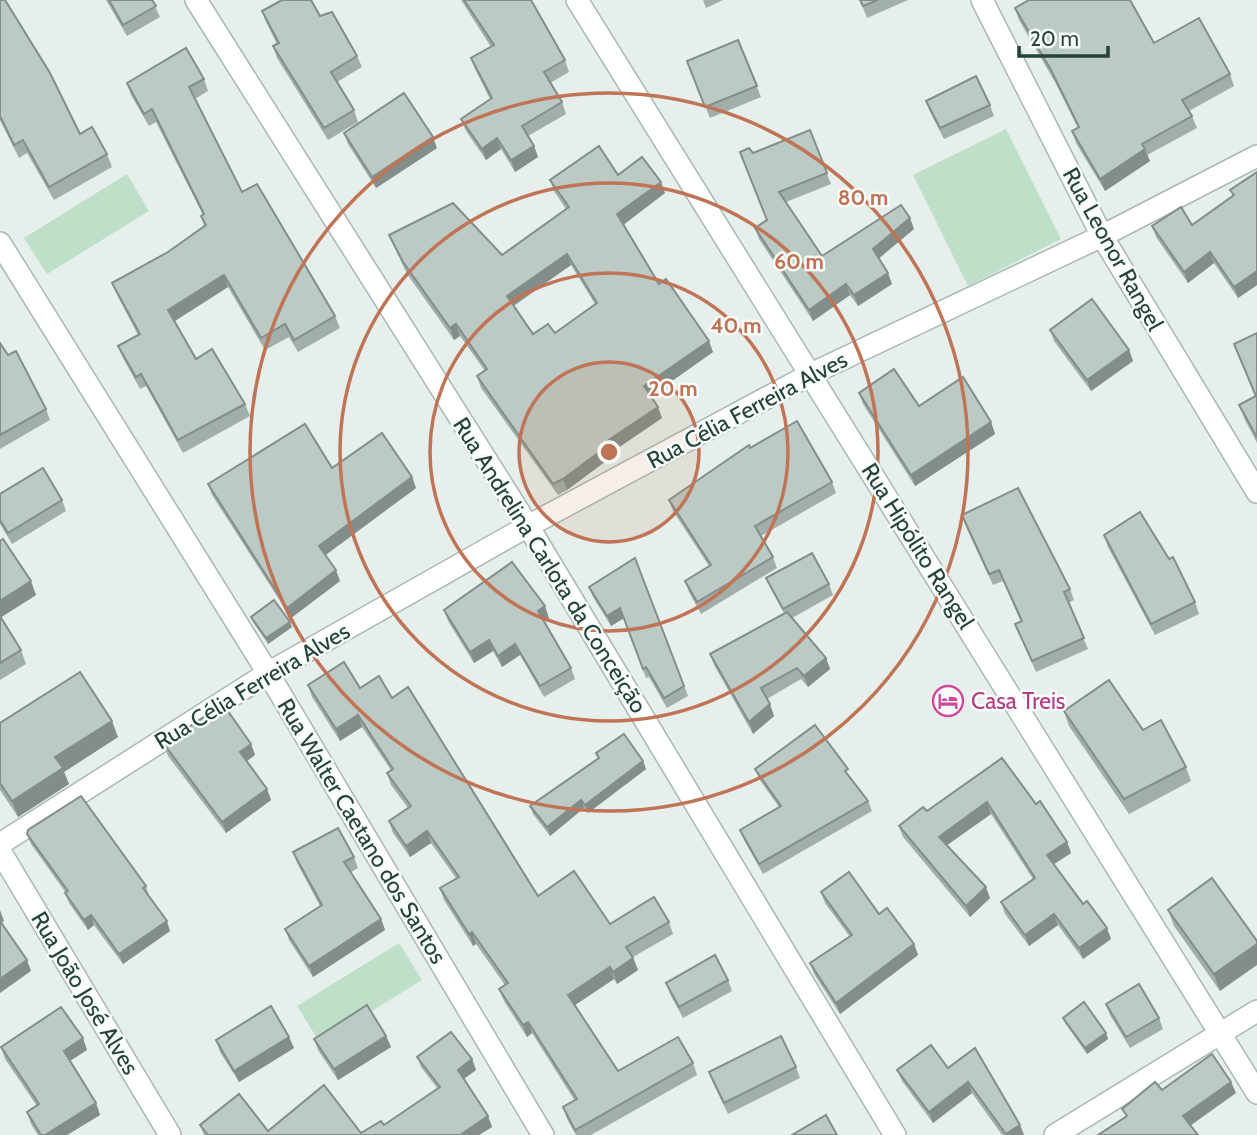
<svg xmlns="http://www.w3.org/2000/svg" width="1257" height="1135" viewBox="0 0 1257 1135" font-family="Cabin,sans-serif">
<rect width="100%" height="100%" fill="#e6efeb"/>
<g fill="#bfe0c8">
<path d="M1006,129L1061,239L968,286L913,175Z"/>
<path d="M127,174L149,211L47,274L24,238Z"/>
<path d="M399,943L422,980L320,1043L297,1006Z"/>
</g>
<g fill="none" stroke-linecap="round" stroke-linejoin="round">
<g stroke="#a8b8b2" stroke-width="24">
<g id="minor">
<path d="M196,0L528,526L895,1135"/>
<path d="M577,0L1257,1093"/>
<path d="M982,0L1102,236L1257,492"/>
<path d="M0,243L268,673L543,1135"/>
<path d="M0,844L268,673L528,526L811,374L1102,236L1257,156"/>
<path d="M0,851L170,1135"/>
<path d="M1055,1135L1257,1011"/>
</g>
</g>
<use href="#minor" stroke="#fff" stroke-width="21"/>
</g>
<g fill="#a1aea9" fill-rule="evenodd">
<path d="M0,0L80,134L107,154L112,167L54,200L27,153L19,158L0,120Z"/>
<path d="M106,0H152L160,17L127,36Z"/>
<path d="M461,0H531L565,60L569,72L550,83L562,102L566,114L528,136L534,146L538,157L515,172L501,149L486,160L466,131L461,119L490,99L475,69L471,58L491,47Z"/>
<path d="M703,0H723L706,8Z"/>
<path d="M860,0H908L867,18Z"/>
<path d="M1015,8L1154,43L1230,74L1234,86L1189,111L1192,116L1197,128L1147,155L1150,161L1105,191L1076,143L1072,131L1078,128L1055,82L1019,20Z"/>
<path d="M262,11L320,16L357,56L362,67L337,82L354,110L358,122L328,140L277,58L273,46L277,44L266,22Z"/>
<path d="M738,40L761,97L710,118L691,72Z"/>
<path d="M204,79L208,91L195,99L242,192L335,316L340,328L298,352L289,337L265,350L228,287L175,321L196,359L245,404L250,416L183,453L146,386L140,389L123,358L118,346L138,335L117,295L112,283L168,252L204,226L201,216L203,215L156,122L149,126L131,95L127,83Z"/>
<path d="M926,101L990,105L994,116L944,139L930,112Z"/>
<path d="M810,130L831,184L786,202L822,256L914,229L879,258L892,284L858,306L850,295L813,321L759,239L755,228L766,220L753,153Z"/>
<path d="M344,133L437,148L376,188L348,144Z"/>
<path d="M1257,172V285L1238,298L1214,263L1188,283L1156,237L1152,226L1192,225L1233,196L1230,190Z"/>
<path d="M618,175L665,193L623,224L659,284L713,352L651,396L662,418L609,454L610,458L567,490L558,495L481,388L477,376L485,371L460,336L454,340L407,274L394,246L389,235L502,255L566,209L554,191L550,180ZM571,265L595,304L555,333L533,334L514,306Z"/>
<path d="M1050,330L1129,350L1133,361L1091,391L1054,341Z"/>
<path d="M1257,333V443L1245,420L1239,405L1255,396L1234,344Z"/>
<path d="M0,343L46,409L50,420L0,449Z"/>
<path d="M859,393L991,422L995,434L915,486L863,404Z"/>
<path d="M750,448L832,482L836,493L761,536L773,557L777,568L701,614L689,592L685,581L709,566L673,511L669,500Z"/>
<path d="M332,468L412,477L416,488L325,555L340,581L291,618L212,495L208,484Z"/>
<path d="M0,494L62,500L66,511L12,544L0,524Z"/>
<path d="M962,515L1070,589L1074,600L1068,603L1088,649L1036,672L1015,624L1021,622L1003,581L993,585L966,527Z"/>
<path d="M1104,535L1195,602L1199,614L1155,635L1108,547Z"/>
<path d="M0,541L36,595L1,617L21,650L26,664L0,680Z"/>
<path d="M635,558L688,696L667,708L649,677L646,678L624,618L611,626L593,597L589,587Z"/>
<path d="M766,578L829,584L833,595L792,618L826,658L830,669L808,687L801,679L767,699L774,716L753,734L714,665L710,654L784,613L771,589Z"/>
<path d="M444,610L549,618L544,621L571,668L575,679L544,697L520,655L502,667L493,651L474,663L448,621Z"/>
<path d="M251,617L292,627L268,644L253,622Z"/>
<path d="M308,685L360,688L392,698L538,896L610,924L669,922L673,934L633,957L638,970L617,984L614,979L575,1005L618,1071L693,1063L697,1075L591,1135H576L567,1119L563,1107L575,1101L532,1033L527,1037L504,1001L499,989L505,985L476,944L473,946L444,900L440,888L456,878L431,843L410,857L393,833L389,821L408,808L391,785L387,773L391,770L362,727L340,741L312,697Z"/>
<path d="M1064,711L1143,730L1186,767L1191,781L1129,814L1069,726Z"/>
<path d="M0,723L118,737L64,772L69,784L18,817L0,790Z"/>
<path d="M164,744H251L255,755L247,761L267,789L271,800L226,833L168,756Z"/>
<path d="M596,753L643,761L646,769L588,813L584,808L550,836L533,814L530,806L598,759Z"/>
<path d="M1002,758L1036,804L1067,842L1071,853L1054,864L1111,939L1083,959L1058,925L1029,946L1005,914L1001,902L1033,879L991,814L947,845L990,898L970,917L903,837L899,826L927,811Z"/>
<path d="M755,769L852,780L868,801L872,811L763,874L744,840L740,830L779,807L759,779Z"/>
<path d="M27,834L146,886L149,896L170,931L123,964L94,925L88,930L69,903L65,893H66L31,844Z"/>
<path d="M293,852L354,857L358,868L351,872L381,919L385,930L313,977L289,940L285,929L320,906L297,863Z"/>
<path d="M1212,878L1220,991L1174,926L1168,910Z"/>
<path d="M821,892L879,914L914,944L918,955L840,1014L814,974L810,963L850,937L825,903Z"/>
<path d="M728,980L732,991L683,1018L670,994L666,983Z"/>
<path d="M1106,1004L1159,1018L1163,1029L1130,1048L1110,1015Z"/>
<path d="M1063,1018L1106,1033L1108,1039L1087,1054L1065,1023Z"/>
<path d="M386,1036L391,1047L338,1080L318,1050L314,1039Z"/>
<path d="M216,1040L294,1048L239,1082L220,1052Z"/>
<path d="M1,1047L87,1050L70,1061L96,1103L100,1115L67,1135H38L31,1124L27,1112L37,1106L5,1059Z"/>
<path d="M975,1048L1020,1125L1024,1135H1002L972,1093L933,1123L902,1081L897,1070L948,1068Z"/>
<path d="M417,1057L472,1059L476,1070L463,1079L488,1116L492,1127L479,1135H204L200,1125L268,1131L361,1133L384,1125L438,1089L421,1067Z"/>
<path d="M796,1067L800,1078L728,1114L713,1083L709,1072Z"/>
</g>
<g fill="#838d89">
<path d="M433,137L437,148L376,188L372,177Z"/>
<path d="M497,138L501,149L486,160L482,149Z"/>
<path d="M534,146L538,157L515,172L511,160Z"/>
<path d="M1145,149L1150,161L1105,191L1100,179Z"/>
<path d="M661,182L665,193L622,226L617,214Z"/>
<path d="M910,218L914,229L877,260L873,249Z"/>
<path d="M1210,252L1214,263L1188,283L1184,272Z"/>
<path d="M567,254L571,265L511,307L507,296Z"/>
<path d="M1257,271V285L1238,298L1234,287Z"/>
<path d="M888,273L892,284L858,306L854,295Z"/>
<path d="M224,275L228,287L173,322L168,310Z"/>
<path d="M846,284L850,295L813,321L809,310Z"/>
<path d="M456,324L460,336L454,340L450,328Z"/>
<path d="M709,341L713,352L649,397L644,386Z"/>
<path d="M1129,350L1133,361L1091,391L1087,380Z"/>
<path d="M658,407L662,418L609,454L610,458L567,490L563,479L604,443Z"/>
<path d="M991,422L995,434L915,486L911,475Z"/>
<path d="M412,477L416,488L323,557L319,546Z"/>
<path d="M336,570L340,581L291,618L287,608Z"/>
<path d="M31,581L36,595L0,618V601Z"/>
<path d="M545,606L549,618L542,622L538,611Z"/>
<path d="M620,608L624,618L611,626L607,616Z"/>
<path d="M290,622L292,627L268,644L266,638Z"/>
<path d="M489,640L493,651L474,663L470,652Z"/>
<path d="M515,644L520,655L502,667L498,656Z"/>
<path d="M826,658L830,669L808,687L804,676Z"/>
<path d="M770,704L774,716L753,734L749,722Z"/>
<path d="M358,715L362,727L340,741L336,729Z"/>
<path d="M112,721L118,737L64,772L69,784L18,817L12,801L55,757Z"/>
<path d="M251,744L255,755L244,763L240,752Z"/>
<path d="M643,761L646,769L588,813L585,805Z"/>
<path d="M267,789L271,800L226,833L222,822Z"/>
<path d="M581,800L584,808L550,836L547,827Z"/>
<path d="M987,802L991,814L943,848L939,837Z"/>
<path d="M427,831L431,843L410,857L406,846Z"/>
<path d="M1067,842L1071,853L1051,866L1047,855Z"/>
<path d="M986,887L990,898L970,917L966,906Z"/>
<path d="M0,910L4,921L0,924Z"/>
<path d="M1054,914L1058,925L1029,946L1025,935Z"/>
<path d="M91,915L94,925L88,930L84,920Z"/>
<path d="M381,919L385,930L313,977L309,966Z"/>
<path d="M167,921L170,931L123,964L119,954Z"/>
<path d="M1107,928L1111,939L1083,959L1079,948Z"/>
<path d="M472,932L476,944L473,946L469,934Z"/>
<path d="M914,944L918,955L840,1014L836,1003Z"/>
<path d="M1257,944V965L1220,991L1214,974Z"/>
<path d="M633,958L638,970L617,984L613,972Z"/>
<path d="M27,960L31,971L0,993V979Z"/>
<path d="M610,967L614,979L572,1007L568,995Z"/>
<path d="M528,1022L532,1033L527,1037L523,1025Z"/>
<path d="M1106,1033L1108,1039L1087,1054L1085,1048Z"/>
<path d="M386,1036L391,1047L338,1080L334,1069Z"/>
<path d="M289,1037L294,1048L239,1082L234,1071Z"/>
<path d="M83,1038L87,1050L68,1062L64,1051Z"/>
<path d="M472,1059L476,1070L461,1081L458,1070Z"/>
<path d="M968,1082L972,1093L933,1123L929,1112Z"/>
<path d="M1231,1082L1236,1093L1187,1128L1183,1116Z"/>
<path d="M96,1103L100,1115L67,1135H45Z"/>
<path d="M488,1116L492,1127L479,1135H460Z"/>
<path d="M1020,1125L1024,1135H1006V1134Z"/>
</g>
<g fill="#bbcac4" stroke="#838d89" stroke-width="2" fill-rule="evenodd">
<path d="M0,0H5L50,73L80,134L92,127L107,154L49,187L23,140L14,145L0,116Z"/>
<path d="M109,0H152L156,6L123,25Z"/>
<path d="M282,0H311L320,16L332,12L357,56L331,72L354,110L324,128L273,46L279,43L262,11Z"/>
<path d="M464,0H531L565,60L544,72L562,102L522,126L534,146L511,160L497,138L482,149L461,119L492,98L471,58L494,45Z"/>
<path d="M860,0H878L863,6Z"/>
<path d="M1029,0H1130L1154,43L1199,18L1230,74L1182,100L1192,116L1142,144L1145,149L1100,179L1072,131L1079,127L1051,70L1015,8Z"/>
<path d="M738,40L757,86L705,107L687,61Z"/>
<path d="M186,48L204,79L189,87L242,192L257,184L335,316L294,340L285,324L261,338L224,275L168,310L196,359L212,349L245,404L178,440L141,374L136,377L118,346L140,334L112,283L168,252L206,225L201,216L204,214L152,109L144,114L127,83Z"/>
<path d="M976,76L990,105L940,128L926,101Z"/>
<path d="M404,93L433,137L372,177L344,133Z"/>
<path d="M810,130L827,173L779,192L822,256L901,205L910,218L873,249L888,273L854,295L846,284L809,310L755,228L767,220L740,152L749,148L753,153Z"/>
<path d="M599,146L618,175L642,157L661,182L617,214L659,284L666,279L709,341L644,386L658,407L604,443L606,447L563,479L553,484L477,376L487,369L456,324L450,328L403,262L389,235L453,203L502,255L569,207L550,180ZM567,254L597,303L555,333L548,324L533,334L507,296Z"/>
<path d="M1257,172V271L1234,287L1210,252L1184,272L1152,226L1181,207L1192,225L1234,195L1230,190Z"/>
<path d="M1092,299L1129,350L1087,380L1050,330Z"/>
<path d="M1257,333V437L1239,405L1256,396L1234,344Z"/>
<path d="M0,343L8,355L16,351L46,409L0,435Z"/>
<path d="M894,369L919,406L963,377L991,422L911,475L859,393Z"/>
<path d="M797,421L832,482L755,526L773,557L697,602L685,581L711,565L669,500L749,445L750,448Z"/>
<path d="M305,424L332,468L382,433L412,477L319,546L336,570L287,608L208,484Z"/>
<path d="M43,468L62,500L8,533L0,520V494Z"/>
<path d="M1018,488L1070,589L1064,592L1084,638L1032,661L1015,624L1022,621L999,570L989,574L962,515Z"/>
<path d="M1140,512L1169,559L1173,557L1195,602L1151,624L1104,535Z"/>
<path d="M3,539L31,581L0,601V541Z"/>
<path d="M812,553L829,584L783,609L766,578Z"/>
<path d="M635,558L684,686L664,698L646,667L643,669L620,608L607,616L589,587Z"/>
<path d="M512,562L545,606L538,611L571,668L540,686L515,644L498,656L489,640L470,652L444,610Z"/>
<path d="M274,600L290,622L266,638L251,617Z"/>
<path d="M787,612L826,658L804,676L797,668L761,688L770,704L749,722L710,654Z"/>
<path d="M0,616L21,650L0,663Z"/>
<path d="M344,662L360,688L379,676L392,698L408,687L538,896L574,871L610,924L654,897L669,922L626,947L633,958L613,972L610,967L568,995L618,1071L678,1037L693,1063L575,1130L563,1107L577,1099L528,1022L523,1025L499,989L508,983L472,932L469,934L440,888L459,877L427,831L406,846L389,821L411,806L387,773L393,769L358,715L336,729L308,685Z"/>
<path d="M80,672L112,721L55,757L63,768L12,801L0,783V723Z"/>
<path d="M1109,680L1143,730L1161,720L1186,767L1124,799L1064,711Z"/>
<path d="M223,704L251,744L240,752L267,789L222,822L164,744Z"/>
<path d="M815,725L848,769L845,771L868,801L759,864L740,830L781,806L755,769Z"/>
<path d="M624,734L643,761L585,805L581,800L547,827L530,806L599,758L596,753Z"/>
<path d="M1002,758L1036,804L1040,801L1067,842L1047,855L1083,904L1087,901L1107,928L1079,948L1054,914L1025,935L1001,902L1035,878L987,802L939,837L986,887L966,906L899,826L923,807L927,811Z"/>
<path d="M81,796L146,886L143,888L167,921L119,954L91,915L84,920L65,893L68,891L27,834L28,830Z"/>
<path d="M338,828L354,857L344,862L381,919L309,966L285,929L322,905L293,852Z"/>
<path d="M849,872L879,914L887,908L914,944L836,1003L810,963L852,935L821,892Z"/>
<path d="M1212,878L1257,941V944L1214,974L1168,910Z"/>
<path d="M0,921L27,960L0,979Z"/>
<path d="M715,955L728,980L679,1007L666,983Z"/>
<path d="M1139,984L1159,1018L1126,1037L1106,1004Z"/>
<path d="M1084,1002L1106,1033L1085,1048L1063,1018Z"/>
<path d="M367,1005L386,1036L334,1069L314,1039Z"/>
<path d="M271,1006L289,1037L234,1071L216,1040Z"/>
<path d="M61,1007L83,1038L64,1051L96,1103L45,1135H41L27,1112L39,1104L1,1047Z"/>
<path d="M451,1032L472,1059L458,1070L488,1116L460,1135H208L200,1125L239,1094L268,1131L324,1085L361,1133L381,1121L384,1125L440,1087L417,1057Z"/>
<path d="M781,1036L796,1067L724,1103L709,1072Z"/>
<path d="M931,1045L948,1068L975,1048L1020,1125L1006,1134L968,1082L929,1112L897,1070Z"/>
<path d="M1212,1054L1231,1082L1183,1116L1198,1135H1098L1127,1116L1122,1109L1155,1082L1162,1090Z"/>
<path d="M826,1115L837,1135H792Z"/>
</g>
<circle cx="609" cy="452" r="90" fill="#c07456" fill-opacity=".12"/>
<g fill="none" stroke="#c07456" stroke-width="3.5">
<circle cx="609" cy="452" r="90"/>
<circle cx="609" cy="452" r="179"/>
<circle cx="609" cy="452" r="269"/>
<circle cx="609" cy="452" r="359"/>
</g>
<defs>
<g id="hotel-ring" transform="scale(1.575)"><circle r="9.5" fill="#f7fbf9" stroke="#d1479c" stroke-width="1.5"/><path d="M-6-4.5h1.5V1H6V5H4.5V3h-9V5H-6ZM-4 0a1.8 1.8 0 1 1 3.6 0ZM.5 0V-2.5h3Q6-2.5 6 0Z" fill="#d1479c"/></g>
</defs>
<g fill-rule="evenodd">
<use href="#hotel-ring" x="948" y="701"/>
</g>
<g text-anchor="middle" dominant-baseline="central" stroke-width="5" stroke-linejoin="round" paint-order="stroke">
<g font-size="23" fill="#24423a" stroke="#f7fbf9">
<text transform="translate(1113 249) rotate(61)">Rua Leonor Rangel</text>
<text transform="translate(747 410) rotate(-28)">Rua Célia Ferreira Alves</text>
<text transform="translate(918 546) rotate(58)">Rua Hipólito Rangel</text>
<text transform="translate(550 565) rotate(58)">Rua Andrelina Carlota da Conceição</text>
<text transform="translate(252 686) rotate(-31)">Rua Célia Ferreira Alves</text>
<text transform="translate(362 831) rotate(59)">Rua Walter Caetano dos Santos</text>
<text transform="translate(85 993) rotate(59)">Rua João José Alves</text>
</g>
<g font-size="23" fill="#b23c85" stroke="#f7fbf9" text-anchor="start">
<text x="971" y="701">Casa Treis</text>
</g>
</g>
<circle cx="609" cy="452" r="10" fill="#c07456" stroke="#f7fbf9" stroke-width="3.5"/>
<g font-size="21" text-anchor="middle" font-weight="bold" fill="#c07456" stroke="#f7fbf9" stroke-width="5" stroke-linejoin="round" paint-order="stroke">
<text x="863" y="205">80 m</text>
<text x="799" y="269">60 m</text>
<text x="736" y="333">40 m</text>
<text x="673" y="396">20 m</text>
</g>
<path d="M1019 46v10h89v-10" fill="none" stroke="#24423a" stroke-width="3.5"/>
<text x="1030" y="46" font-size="21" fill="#24423a" stroke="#f7fbf9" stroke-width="5" paint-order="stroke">20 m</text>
</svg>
